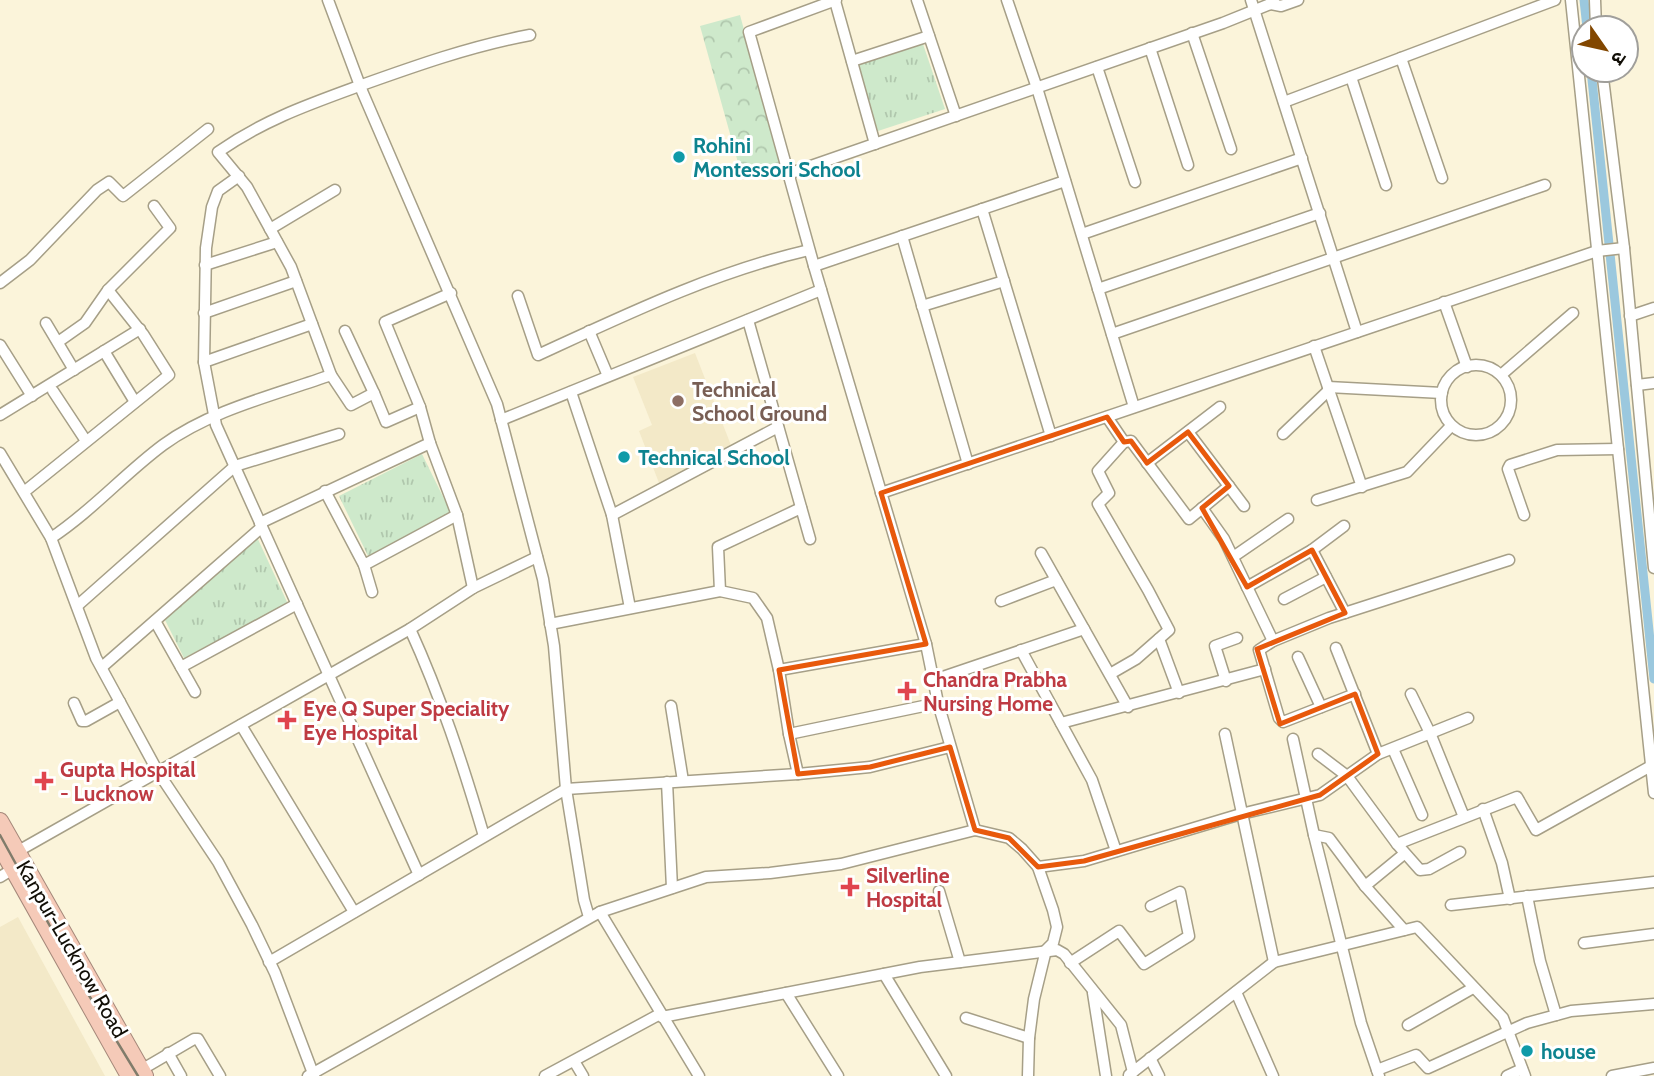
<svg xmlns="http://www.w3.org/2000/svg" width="1654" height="1076" viewBox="0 0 1654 1076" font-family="Cabin,'Noto Sans Devanagari',sans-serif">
<defs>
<pattern id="grass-tufts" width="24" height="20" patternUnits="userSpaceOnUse" patternTransform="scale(1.75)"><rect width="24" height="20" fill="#cee9cb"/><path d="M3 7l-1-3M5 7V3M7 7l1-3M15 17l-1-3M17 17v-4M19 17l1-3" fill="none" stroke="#b0c7ad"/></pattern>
<pattern id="forest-crowns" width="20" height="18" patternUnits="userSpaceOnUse" patternTransform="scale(1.75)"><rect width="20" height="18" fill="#cee9cb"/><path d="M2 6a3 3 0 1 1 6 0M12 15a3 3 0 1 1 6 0" fill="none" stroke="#b0c7ad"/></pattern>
</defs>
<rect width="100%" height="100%" fill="#fbf4da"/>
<g fill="#f3e9c8">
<path d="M695,353L734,453L659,483L639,431L652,425L633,377Z"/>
<path d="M18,917L105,1076H0V927Z"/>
</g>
<g fill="url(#grass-tufts)">
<path d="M923,44L945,109L878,131L856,66Z"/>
<path d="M422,454L453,517L369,558L339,496Z"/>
<path d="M256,535L288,604L184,658L165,620Z"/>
</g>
<path fill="url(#forest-crowns)" d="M740,15L781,166L742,177L700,26Z"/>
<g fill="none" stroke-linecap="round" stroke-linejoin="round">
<g stroke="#9bc8de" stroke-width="9">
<path d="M1584,0L1587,28"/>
<path d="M1591,70L1654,679"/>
</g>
<g stroke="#a69f87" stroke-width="13">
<g id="minor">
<path d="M328,0L362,91L497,404L543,579L554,646L566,789L584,900L589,917"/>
<path d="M836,0L749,32L814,266L926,644L938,703L975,830"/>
<path d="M917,0L956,116"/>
<path d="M1007,0L1037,88L1134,407"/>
<path d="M1251,0L1357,332"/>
<path d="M1571,0L1654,793"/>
<path d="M1595,0L1596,28"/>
<path d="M835,1L875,144"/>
<path d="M1270,4L1281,6L1298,0"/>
<path d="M1192,33L1231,149"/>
<path d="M1150,48L1188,165"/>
<path d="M1401,58L1442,178"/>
<path d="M852,61L929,36"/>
<path d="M1097,67L1135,182"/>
<path d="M1602,70L1624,248L1654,568"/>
<path d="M1351,77L1386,185"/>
<path d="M1284,102L1555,0"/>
<path d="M788,174L1223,23L1270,4L1274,0"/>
<path d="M239,176L218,191L212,207L206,248L204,362L216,425L419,875"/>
<path d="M982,209L1051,436"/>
<path d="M270,229L335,190"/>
<path d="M1082,234L1302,158"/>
<path d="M902,236L968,464"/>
<path d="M205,265L277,242"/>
<path d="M814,266L1065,181"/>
<path d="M0,283L30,260L97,190L109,182L123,196L208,129"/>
<path d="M1098,289L1320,213"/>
<path d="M451,293L385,322L420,407L430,443L457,515L473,588"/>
<path d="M518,296L538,355C627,314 714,272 809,250"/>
<path d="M1444,302L1467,367"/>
<path d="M922,306L1004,281"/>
<path d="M204,313L296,281"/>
<path d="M1630,316L1654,308"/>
<path d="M748,320L810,539"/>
<path d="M46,323L74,370"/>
<path d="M345,331L374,393L351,405L331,375L291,267L247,187L218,152C264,120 307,105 359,86C415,66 471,46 530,35"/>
<path d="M589,331L608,376"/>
<path d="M1112,334L1545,185"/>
<path d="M58,342L85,323L108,290L170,228L154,206"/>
<path d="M0,345L32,396"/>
<path d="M1314,346L1362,487"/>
<path d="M104,351L135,402"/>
<path d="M204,362L312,324"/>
<circle cx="1476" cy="400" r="35"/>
<path d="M1501,375L1573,313"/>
<path d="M1637,385L1654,383"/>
<path d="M1328,387L1442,393"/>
<path d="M53,391L86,441"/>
<path d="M571,392L612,515L630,608"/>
<path d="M374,393L386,422L420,407"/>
<path d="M0,415L140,329"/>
<path d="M1107,417L1124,442L1131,441L1189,519L1229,486"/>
<path d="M501,420L821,290"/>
<path d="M1188,432L1244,506"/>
<path d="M1283,434L1329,390"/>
<path d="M0,453L51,538L96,658L158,772L218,862L252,925L275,973L314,1076"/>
<path d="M1147,463L1220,407"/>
<path d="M325,491L364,565L372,592"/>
<path d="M24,492L169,375L143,334L108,290"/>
<path d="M881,493L1597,251L1624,248"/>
<path d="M1317,500L1407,472L1451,426"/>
<path d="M1202,508L1224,539L1273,641"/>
<path d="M612,515L778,427"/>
<path d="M1524,515L1508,469L1510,465L1557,450L1618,449"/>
<path d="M260,523L430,443"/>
<path d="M51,538C92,511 124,474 163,445C211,410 275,395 331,375"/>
<path d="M1312,550L1345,613"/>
<path d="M1041,553L1128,707"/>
<path d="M1233,557L1288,519"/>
<path d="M364,565L457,515"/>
<path d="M1247,587L1312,550L1344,526"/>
<path d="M720,591L718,547L801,508"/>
<path d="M1284,599L1326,577"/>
<path d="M1001,601L1056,580"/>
<path d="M77,606L235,466L339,434"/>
<path d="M155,621L195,692"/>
<path d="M550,624L720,591L753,598L767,618L779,670L789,734L798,774"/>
<path d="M410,629C441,697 463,765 484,836"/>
<path d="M1159,639L1179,693"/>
<path d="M1336,648L1378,754"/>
<path d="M1021,650L1092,780L1116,851"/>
<path d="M1298,657L1321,707"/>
<path d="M102,667L262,527"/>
<path d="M181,667L297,604"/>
<path d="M779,670L926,644"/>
<path d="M1110,674L1136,659L1169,630L1148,590L1098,504L1109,493L1098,471L1124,442"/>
<path d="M934,680L1084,629"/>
<path d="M1226,681L1215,646L1237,638"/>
<path d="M1355,694L1283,722L1279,718L1259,650L1273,641L1329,618L1509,560"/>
<path d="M1411,694L1430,733L1464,817"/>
<path d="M74,703L82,721H86L120,702"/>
<path d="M671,706L683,781"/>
<path d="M1061,723L1265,669"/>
<path d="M241,725L354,912"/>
<path d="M789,734L938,703"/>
<path d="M1225,734L1274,962"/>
<path d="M1293,739L1314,835L1361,1023L1379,1076"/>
<path d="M1393,749L1422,815"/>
<path d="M1318,754L1347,776L1397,844L1420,870L1429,869L1460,852"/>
<path d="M667,782L672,888"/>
<path d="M1483,809L1502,863L1510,899"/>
<path d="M1314,835L1329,838L1365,886L1404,930"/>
<path d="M1397,844L1517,797L1536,830L1651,766"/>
<path d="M13,854L410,629L473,588L537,557"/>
<path d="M1038,867L1084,861L1241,814L1320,795L1378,754L1468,718"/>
<path d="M0,877L13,869"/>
<path d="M1365,886L1404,854"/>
<path d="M939,891L960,962"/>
<path d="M1527,896L1540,961L1556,1015"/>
<path d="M1451,905L1654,882"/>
<path d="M600,912L699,1076"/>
<path d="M1584,943L1654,934"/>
<path d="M269,962L566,789L798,774L870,767L950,747"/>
<path d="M1070,963L1119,931L1144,964L1189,936L1180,892L1151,906"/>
<path d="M884,974L946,1076"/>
<path d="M1236,992L1273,1076"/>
<path d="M786,993L838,1076"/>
<path d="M1093,993L1106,1076"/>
<path d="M662,1017L920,967L1057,950L1064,954L1121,1025L1133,1072"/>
<path d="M966,1018L1029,1038"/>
<path d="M1408,1025L1473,988"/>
<path d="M168,1053L181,1076"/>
<path d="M1150,1058L1159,1076"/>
<path d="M574,1061L583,1076"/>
<path d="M141,1070L194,1039H198L220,1076"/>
<path d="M1377,1070L1416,1055L1428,1068L1527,1023L1571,1011L1654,1004"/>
<path d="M1129,1075L1274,962L1417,927L1503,1018L1525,1076"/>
<path d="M308,1076L600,912L706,877L770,873L841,864L975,830L1009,838L1022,849L1038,867L1053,910L1057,927L1053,943L1046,950L1034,999L1029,1038L1028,1076"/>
<path d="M545,1076L660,1014"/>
<path d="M1507,1076L1522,1069"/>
<path d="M1612,1076L1654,1068"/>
</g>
</g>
<g stroke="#a5887a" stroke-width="18">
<g id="highway">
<path d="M0,821L145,1076"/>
<path d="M0,846L129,1076"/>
</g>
</g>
<use href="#minor" stroke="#fff" stroke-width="10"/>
<use href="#highway" stroke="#f5cab8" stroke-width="16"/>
<path stroke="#817c6b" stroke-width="2.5" d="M0,835L79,979L138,1076"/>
</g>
<path fill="none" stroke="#e8590c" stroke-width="5" stroke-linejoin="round" d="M1107,417L1124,442L1131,441L1147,463L1188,432L1229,486L1202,508L1247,587L1312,550L1345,613L1257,649L1280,724L1355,694L1378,754L1320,795L1084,861L1038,867L1009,838L975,830L950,747L870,767L798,774L779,670L926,644L881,493Z"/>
<g fill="#0f9aa8" stroke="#fff" stroke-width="2.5">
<circle cx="679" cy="157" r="7"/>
<circle cx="624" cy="457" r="7"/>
<circle cx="1527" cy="1051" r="7"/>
</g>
<circle fill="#8d6e63" stroke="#fff" stroke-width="2.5" cx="678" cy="401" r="7"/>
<g fill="#e0444e" stroke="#fff" stroke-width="2.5">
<path d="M903.5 680.5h7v7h7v7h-7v7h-7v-7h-7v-7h7z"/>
<path d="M283.5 709.5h7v7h7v7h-7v7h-7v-7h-7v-7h7z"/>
<path d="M40.5 770.5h7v7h7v7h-7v7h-7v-7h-7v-7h7z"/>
<path d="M846.5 876.5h7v7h7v7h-7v7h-7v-7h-7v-7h7z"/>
</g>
<g text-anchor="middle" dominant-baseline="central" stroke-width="6" stroke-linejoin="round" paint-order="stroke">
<g font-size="21" font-weight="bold" fill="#0d838f" stroke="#fff" text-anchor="start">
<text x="693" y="145">Rohini<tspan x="693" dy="24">Montessori School</tspan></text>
<text x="638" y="457">Technical School</text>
<text x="1541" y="1051">house</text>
</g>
<g font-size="21" font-weight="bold" fill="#785e54" stroke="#fff" text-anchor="start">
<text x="692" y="389">Technical<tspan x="692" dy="24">School Ground</tspan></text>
</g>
<g font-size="21" font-weight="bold" fill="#be3a42" stroke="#fff" text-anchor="start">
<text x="923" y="679">Chandra Prabha<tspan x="923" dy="24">Nursing Home</tspan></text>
<text x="303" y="708">Eye Q Super Speciality<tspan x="303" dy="24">Eye Hospital</tspan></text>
<text x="60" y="769">Gupta Hospital<tspan x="60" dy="24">- Lucknow</tspan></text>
<text x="866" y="875">Silverline<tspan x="866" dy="24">Hospital</tspan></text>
</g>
<g font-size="21" fill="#110e06" stroke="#fff">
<text transform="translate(72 949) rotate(60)">Kanpur-Lucknow Road</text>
</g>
</g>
<g transform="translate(1605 49) rotate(124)"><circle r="33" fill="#ffffff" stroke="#a09f9b" stroke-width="2"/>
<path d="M0-5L12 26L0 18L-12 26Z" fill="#824700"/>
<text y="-10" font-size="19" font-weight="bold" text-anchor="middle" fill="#110e06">उ</text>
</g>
</svg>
